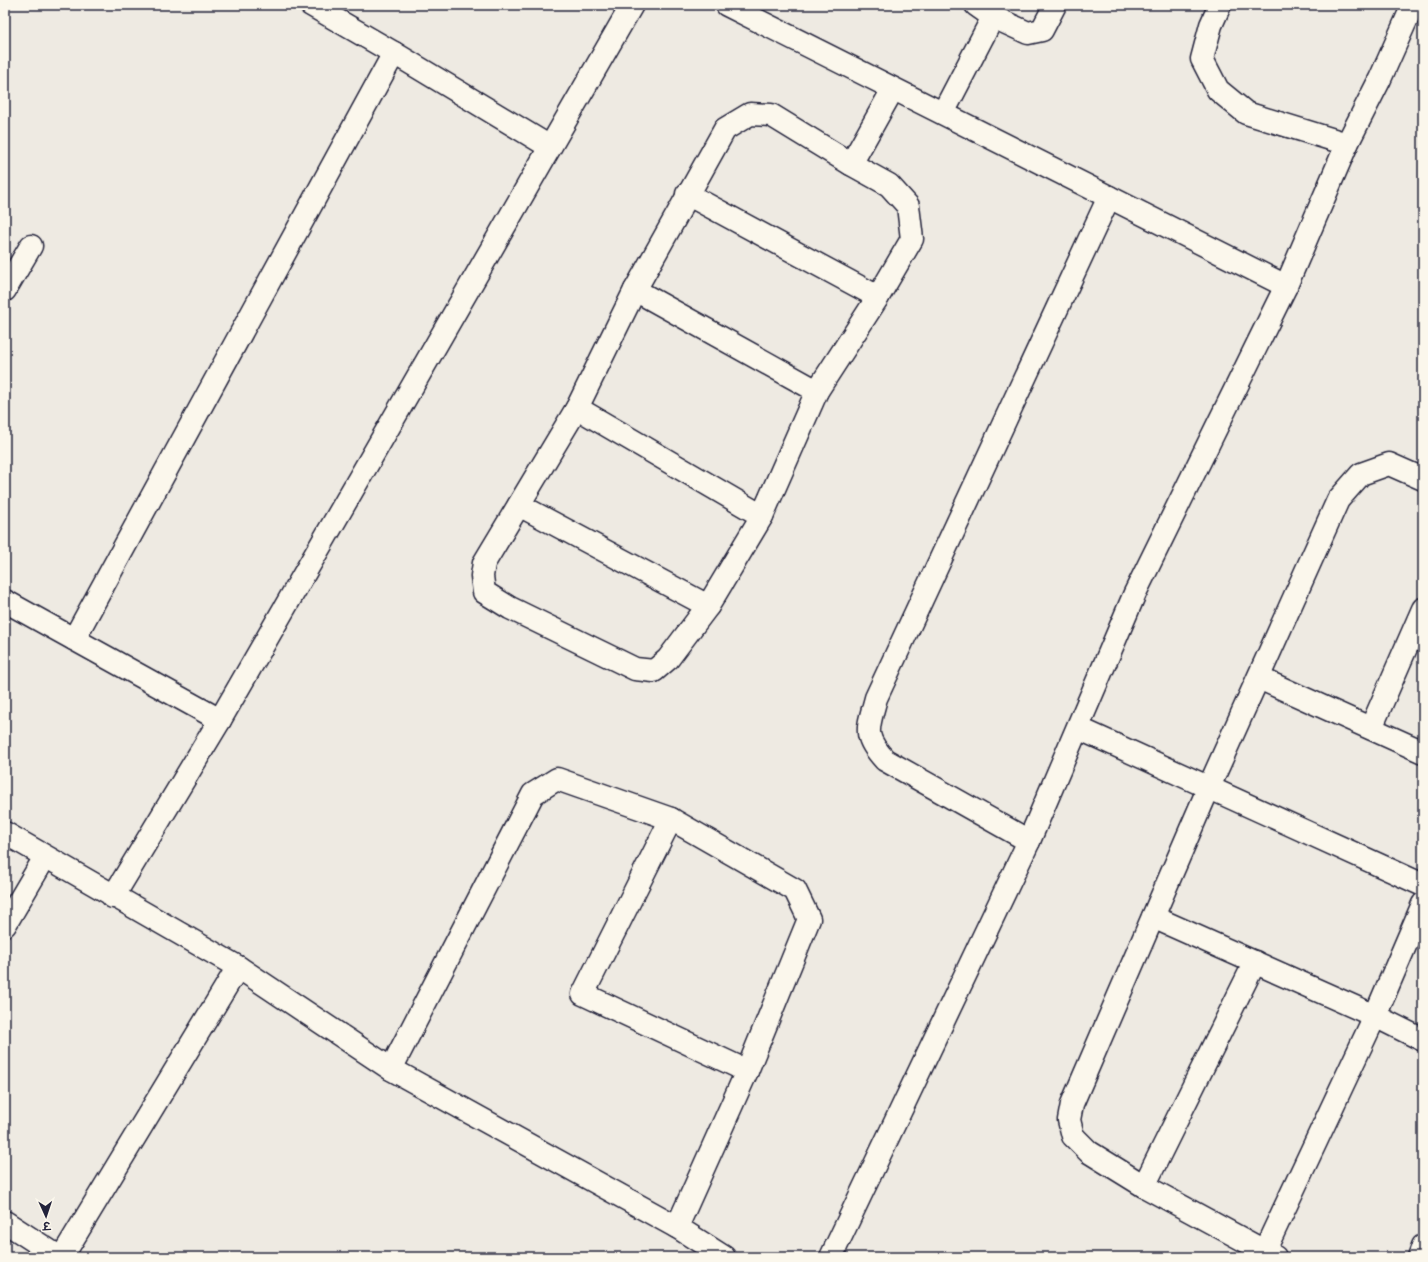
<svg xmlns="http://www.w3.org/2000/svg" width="1428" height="1262" viewBox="0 0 1428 1262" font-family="'Shantell Sans','Playpen Sans Deva',sans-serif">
<rect width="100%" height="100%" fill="#eeeae2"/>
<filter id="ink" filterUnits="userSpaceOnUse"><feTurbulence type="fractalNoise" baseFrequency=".025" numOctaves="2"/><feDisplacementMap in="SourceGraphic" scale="8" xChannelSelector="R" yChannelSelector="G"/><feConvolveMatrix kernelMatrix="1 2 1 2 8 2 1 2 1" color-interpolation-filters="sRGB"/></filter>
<g filter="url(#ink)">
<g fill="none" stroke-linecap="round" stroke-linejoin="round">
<g stroke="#22223b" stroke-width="25">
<g id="minor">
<path d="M311,5L394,53L550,147"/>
<path d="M727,5L1286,286"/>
<path d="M976,5L993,17L1028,33L1042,30L1055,5"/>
<path d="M1220,5L1211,25L1202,59L1218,90L1246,113L1347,144"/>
<path d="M943,113L993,17"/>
<path d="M750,114L771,115L851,164L889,185L908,206L912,239L878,297L817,391L762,516L708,606L668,659L654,671L635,669L510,608L484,592L482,576L484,563L577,408L635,290L725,129Z"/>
<path d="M851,164L893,89"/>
<path d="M687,194L878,297"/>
<path d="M5,290L31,246"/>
<path d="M635,290L817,391"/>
<path d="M577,408L762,516"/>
<path d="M519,505L708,606"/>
<path d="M5,601L220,720L113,897"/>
<path d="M74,639L394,53"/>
<path d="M1259,678L1423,752"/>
<path d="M220,720L632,5"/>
<path d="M1078,728L1423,885"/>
<path d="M1371,728L1423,609"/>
<path d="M671,819L583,994L747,1071"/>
<path d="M5,833L238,967L391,1069L677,1227L724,1257"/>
<path d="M1029,841L885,760C862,735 868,729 876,698L1109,197"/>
<path d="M1153,917L1375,1016L1423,1040"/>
<path d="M5,925L45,857"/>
<path d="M391,1069L533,794L557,779L671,819L795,890L809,919L747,1071L677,1227"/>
<path d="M1144,1186L1255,962"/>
<path d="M5,1222L59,1257"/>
<path d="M1264,1252L1375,1016L1423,904"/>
<path d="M62,1257L238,967"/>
<path d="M831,1257L1029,841L1135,593L1286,286L1347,144L1380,79L1413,5"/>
<path d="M1275,1257L1144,1186L1089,1152L1073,1136L1069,1120L1072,1104L1209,787L1338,500L1361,474L1389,464L1423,479"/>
<path d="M1419,1257L1423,1246"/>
</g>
</g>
<use href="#minor" stroke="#fbf7ec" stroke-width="22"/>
</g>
</g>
<rect width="1428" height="1262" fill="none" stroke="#fbf7ec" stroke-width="20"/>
<rect x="10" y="10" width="1408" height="1242" fill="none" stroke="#22223b" stroke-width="1.5" filter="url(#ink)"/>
<g transform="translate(46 1216) rotate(177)" stroke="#fbf7ec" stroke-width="3" paint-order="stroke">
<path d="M0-3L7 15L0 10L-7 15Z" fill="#22223b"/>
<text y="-6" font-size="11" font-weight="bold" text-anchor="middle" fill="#22223b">उ</text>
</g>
</svg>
